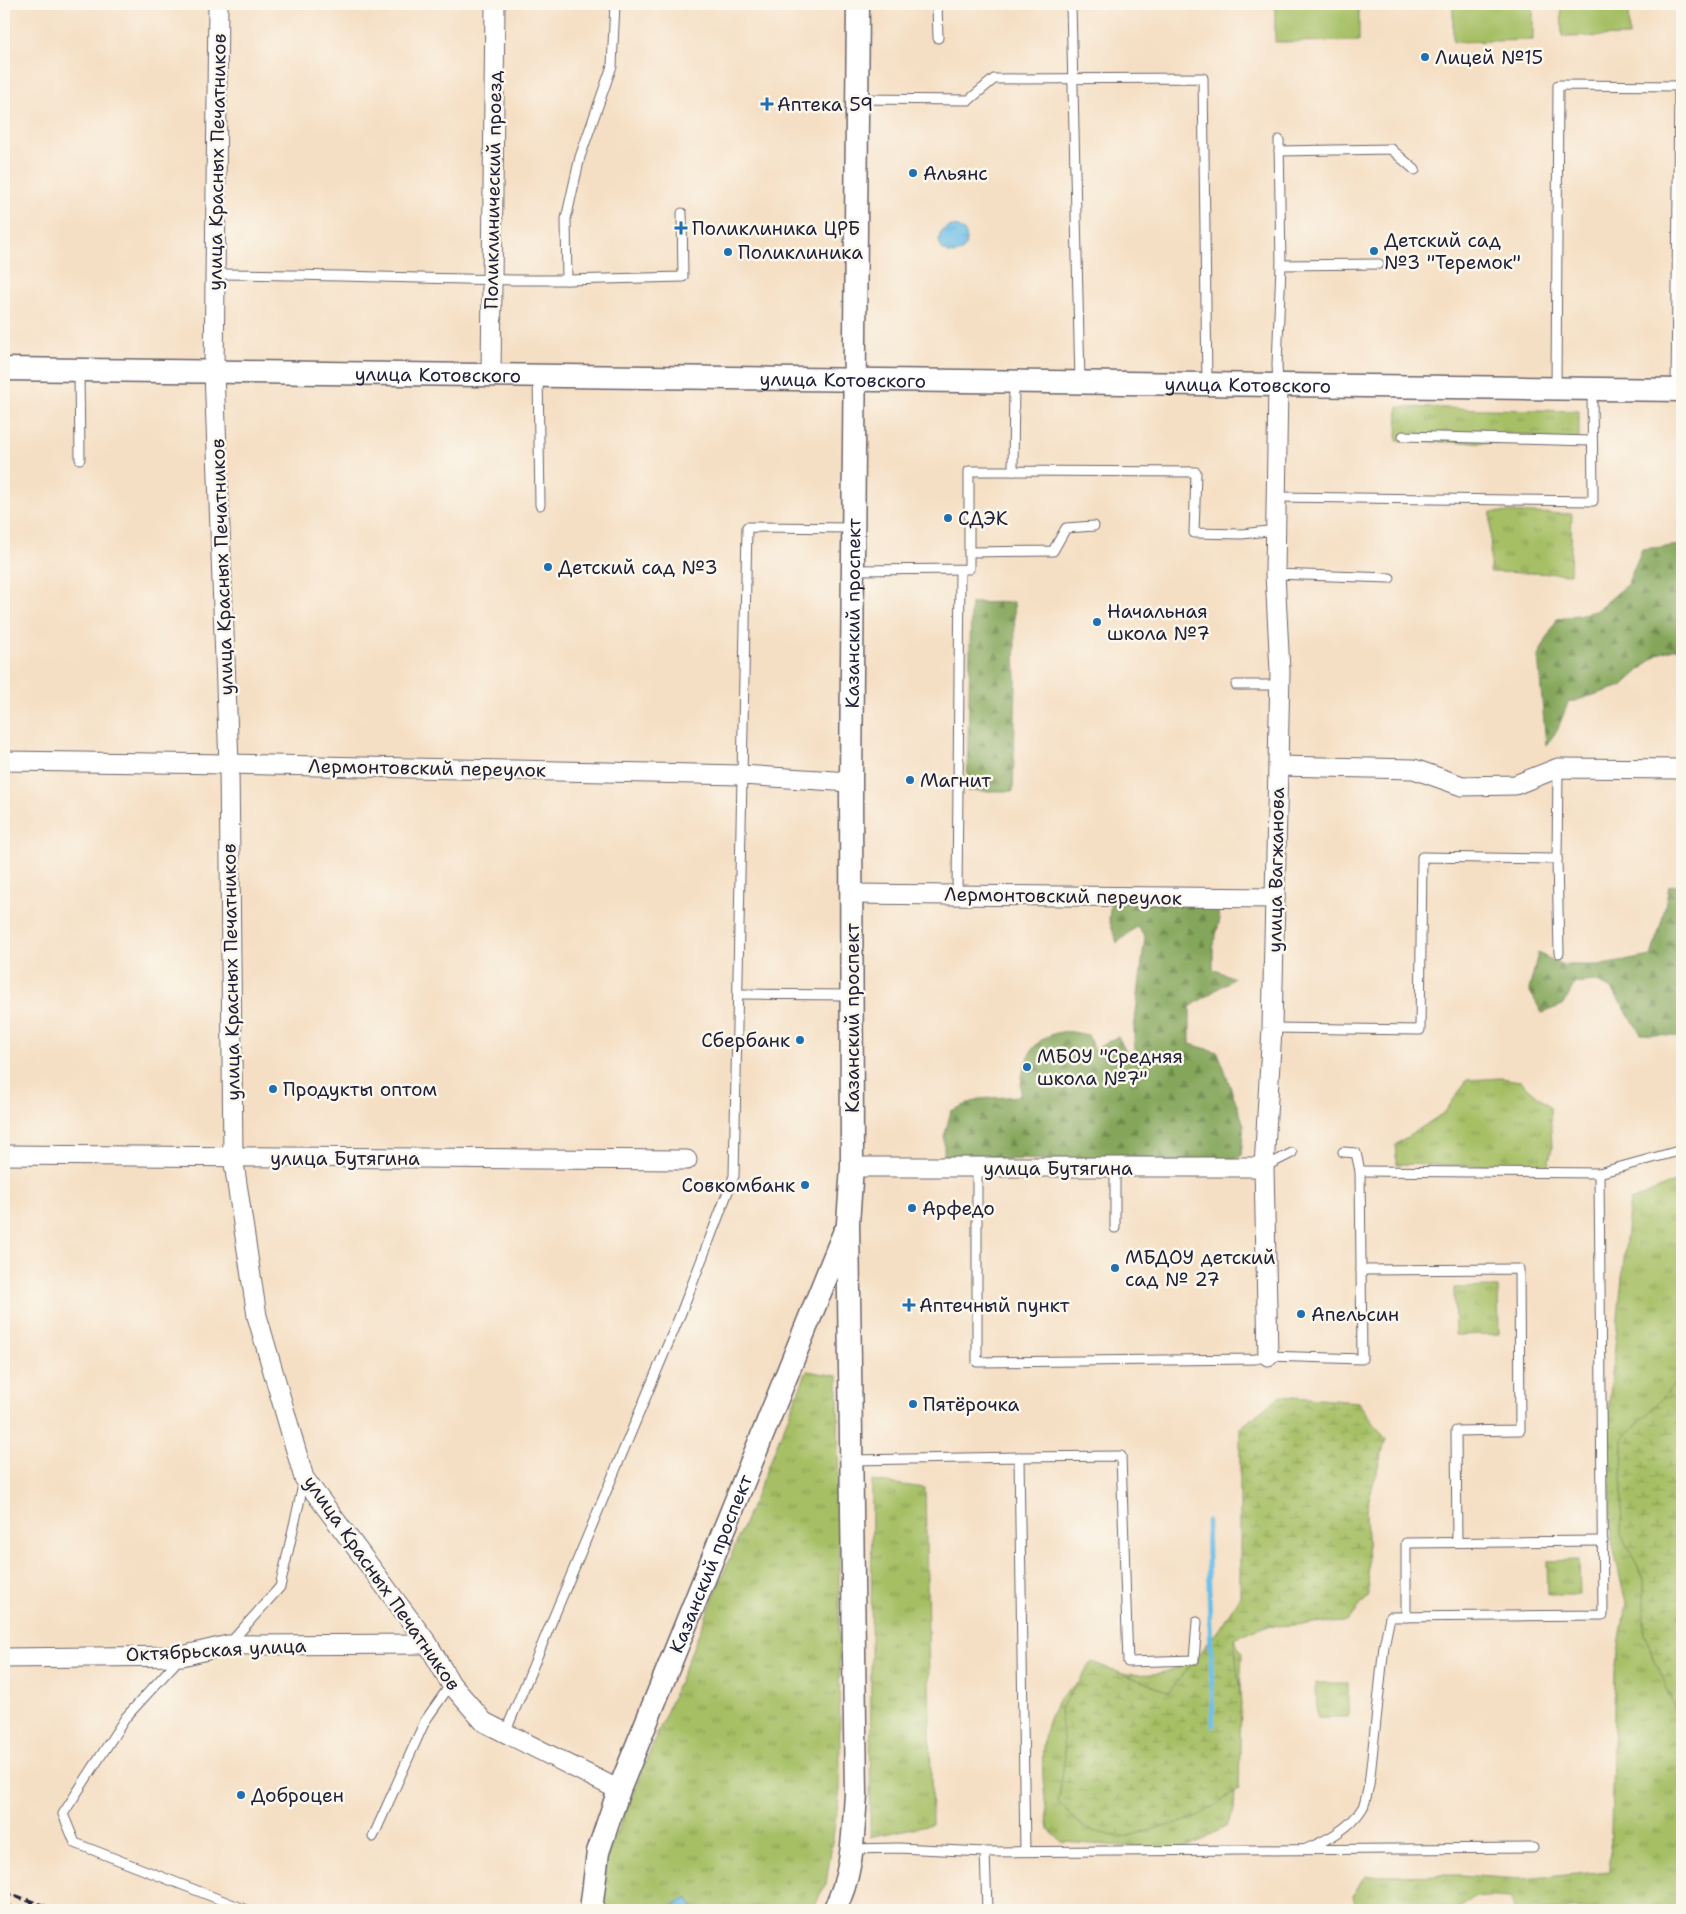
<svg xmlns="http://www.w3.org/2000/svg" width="1686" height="1914" viewBox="0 0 1686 1914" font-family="'Shantell Sans',sans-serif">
<defs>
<pattern id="grass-tufts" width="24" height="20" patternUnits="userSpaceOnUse" patternTransform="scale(1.25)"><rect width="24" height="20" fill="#a6bf65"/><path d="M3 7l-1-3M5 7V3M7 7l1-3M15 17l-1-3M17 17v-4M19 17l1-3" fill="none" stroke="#879b54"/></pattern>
<pattern id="forest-firs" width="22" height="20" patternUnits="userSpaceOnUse" patternTransform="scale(1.25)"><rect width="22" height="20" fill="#84a65a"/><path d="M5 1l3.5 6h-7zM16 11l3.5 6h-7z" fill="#6c874c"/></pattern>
<pattern id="wetland-marsh" width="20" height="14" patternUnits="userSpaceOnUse" patternTransform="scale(1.25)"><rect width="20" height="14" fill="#a6bf65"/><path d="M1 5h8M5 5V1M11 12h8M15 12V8" fill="none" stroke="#879b54"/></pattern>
<pattern id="water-ripples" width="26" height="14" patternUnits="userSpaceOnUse" patternTransform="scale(1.25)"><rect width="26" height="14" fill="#6bbde7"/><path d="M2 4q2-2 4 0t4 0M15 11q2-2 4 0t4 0" fill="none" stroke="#5ca2c7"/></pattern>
</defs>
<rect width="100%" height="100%" fill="#fbf7ec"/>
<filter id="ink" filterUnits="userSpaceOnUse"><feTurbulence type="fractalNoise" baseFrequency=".02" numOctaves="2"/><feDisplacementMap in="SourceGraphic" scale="10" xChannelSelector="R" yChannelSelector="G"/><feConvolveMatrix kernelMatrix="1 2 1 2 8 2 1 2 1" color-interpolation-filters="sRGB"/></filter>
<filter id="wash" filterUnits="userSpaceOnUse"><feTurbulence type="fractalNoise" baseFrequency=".0096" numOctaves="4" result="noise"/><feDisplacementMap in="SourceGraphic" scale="20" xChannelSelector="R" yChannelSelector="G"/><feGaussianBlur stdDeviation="1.12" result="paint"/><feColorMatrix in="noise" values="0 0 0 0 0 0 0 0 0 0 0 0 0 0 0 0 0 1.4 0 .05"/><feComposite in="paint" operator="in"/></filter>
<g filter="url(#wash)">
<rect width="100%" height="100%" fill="#f5dfc4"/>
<g fill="url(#grass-tufts)" stroke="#647050">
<path d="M1398,407L1579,411V444L1397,441Z"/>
<path d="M1491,512L1572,514L1570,574L1490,572Z"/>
<path d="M1501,1078L1520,1081L1550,1106L1552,1147L1548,1167L1397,1164L1395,1145L1445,1112L1467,1080Z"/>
<path d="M1682,1179V1910H1514L1511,1898L1476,1896L1456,1910H1357L1353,1896L1365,1876L1459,1875L1523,1879L1610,1871L1615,1671L1626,1603L1612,1542L1608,1414L1630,1201Z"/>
<path d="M1498,1287L1499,1334L1455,1335L1454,1288Z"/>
<path d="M807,1371L838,1376L840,1790L826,1884L811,1910H603L605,1861Z"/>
<path d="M872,1481L925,1488L932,1824L870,1837Z"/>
<path d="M1579,1560L1580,1595H1548L1547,1561Z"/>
<path d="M1234,1639L1242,1654L1234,1810L1227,1826L1182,1850L1062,1842L1049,1830C1042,1778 1028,1702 1089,1678C1108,1670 1144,1678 1165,1672C1185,1666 1214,1649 1234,1639Z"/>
<path d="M1316,1683H1348V1717H1317Z"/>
</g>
<g fill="url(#forest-firs)" stroke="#53644a">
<path d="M1682,545V646L1658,654L1622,686L1568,703L1557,731L1546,745L1538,656L1557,619L1596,611L1627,585L1642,549Z"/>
<path d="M1014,602L1016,683L1013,791H967L971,603Z"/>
<path d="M1682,884V1037L1641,1034L1612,989L1595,981L1575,983L1563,1005L1542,1013L1529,990L1538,953L1563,965H1603L1651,956L1662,920L1669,886Z"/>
<path d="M1111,899L1214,901L1220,919L1213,948V969L1234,978L1190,1007V1044L1218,1052L1244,1125L1241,1156L1229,1163L1168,1162L1122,1155L1103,1161L944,1158V1137L951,1111L979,1099L1020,1096C1022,1067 1028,1038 1061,1032C1069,1030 1080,1034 1088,1035L1094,1050L1118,1036L1128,1056L1134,1058V1030L1145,936L1137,926L1117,943L1109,920Z"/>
</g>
<g fill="url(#wetland-marsh)" stroke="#647050">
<path d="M1682,1377V1725L1644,1633V1579L1621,1534L1623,1439Z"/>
<path d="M1280,1396L1358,1402L1386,1439L1366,1509L1369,1595L1347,1622L1259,1627L1234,1639L1241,1704L1239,1789L1196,1818L1121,1838L1085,1829L1058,1803L1065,1757L1060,1709L1092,1662L1169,1692L1219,1629L1240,1596V1428Z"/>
</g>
<g fill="#a6bf65" stroke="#647050">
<path d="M1275,4H1359V41L1275,42Z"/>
<path d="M1453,4H1533V40L1453,42Z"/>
<path d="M1561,4H1628L1629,36L1562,37Z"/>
</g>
<g fill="url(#water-ripples)" stroke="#467091">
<circle cx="953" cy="240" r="14"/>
<path d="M689,1898L694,1910H662L661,1909Z"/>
</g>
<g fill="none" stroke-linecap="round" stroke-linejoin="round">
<path stroke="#6bbde7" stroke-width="5" d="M1207,1521L1213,1725"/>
</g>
</g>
<g filter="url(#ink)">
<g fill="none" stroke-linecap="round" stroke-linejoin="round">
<g stroke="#6c646b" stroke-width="11">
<g id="service">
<path d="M937,4L938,38"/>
<path d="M1071,4L1080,382"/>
<path d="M857,99L969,100L994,79L1203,78L1207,383"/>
<path d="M1279,151L1391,149L1415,170"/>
<path d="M1281,265L1379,264"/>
<path d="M215,274C333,274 450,281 567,280L566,219L580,157L612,66L615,4"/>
<path d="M567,280L683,277L682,213"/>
<path d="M79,371L80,459"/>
<path d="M538,376L540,505"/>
<path d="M1014,382L1013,471L1196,472L1194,533L1242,534L1276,530"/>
<path d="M1278,384L1277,365L1281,265L1279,140"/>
<path d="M1556,388L1558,85L1682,86"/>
<path d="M1676,389L1679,86"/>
<path d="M1403,436L1591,441"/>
<path d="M1277,497L1593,501L1592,390"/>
<path d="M969,552L1053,551L1066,528L1094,526"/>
<path d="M854,570L969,569V471H1013"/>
<path d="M1275,574L1390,578"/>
<path d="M1236,685H1280"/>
<path d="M1557,859L1559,953"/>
<path d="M957,895L960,570"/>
<path d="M738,994L852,995"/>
<path d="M1272,1028L1420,1030L1422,857L1557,859L1558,768"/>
<path d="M1264,1167L1292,1153"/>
<path d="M977,1168V1362L1255,1359L1268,1356L1362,1359L1360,1171L1356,1153L1343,1152"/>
<path d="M1115,1168V1228"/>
<path d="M1360,1171L1599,1173L1682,1150"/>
<path d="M1361,1270L1519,1269L1520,1430L1456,1431L1457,1542"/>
<path d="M1019,1457L1121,1456L1128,1662L1194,1660L1197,1622"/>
<path d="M853,1460L1019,1457L1025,1851"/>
<path d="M1406,1617V1543L1603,1541"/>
<path d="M230,1643L280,1587L304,1481"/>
<path d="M180,1658L126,1717L63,1814L75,1843L244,1909"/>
<path d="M505,1733L681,1313L734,1176L747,527L853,528"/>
<path d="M373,1837L425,1721L451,1684"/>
<path d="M852,1849L898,1848L985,1852L987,1910"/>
<path d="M1306,1849C1327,1840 1351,1828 1363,1807C1366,1801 1367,1792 1369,1785L1384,1646L1390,1617L1603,1615L1599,1173"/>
<path d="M985,1852L1533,1848"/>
</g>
</g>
<g stroke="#6c646b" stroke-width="21">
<g id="minor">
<path d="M218,4L214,372L229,764L233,1157L257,1316L304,1478L428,1644L451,1684L484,1722L619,1790"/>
<path d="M491,375L495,4"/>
<path d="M4,761L229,764L741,775L851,782"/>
<path d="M1278,766L1414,769L1462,786L1515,785L1558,768L1682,769"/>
<path d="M852,894L1275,898"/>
<path d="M4,1155L687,1160"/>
<path d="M852,1167H1264"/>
<path d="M1268,1356L1264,1167L1272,1028L1278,766L1280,671L1275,574L1278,384"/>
<path d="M4,1658L182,1656L228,1645L428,1644"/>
</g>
</g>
<g stroke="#6c646b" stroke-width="25">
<g id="tertiary">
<path id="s1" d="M4,369L1682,390"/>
<path id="s2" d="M591,1910L598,1852L619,1790L844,1233"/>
<path id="s3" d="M834,1910C853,1876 853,1833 856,1795L848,1223L852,1167L851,782L858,4"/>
</g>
</g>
<use href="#service" stroke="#fff" stroke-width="9"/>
<use href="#minor" stroke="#fff" stroke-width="19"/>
<use href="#tertiary" stroke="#fff" stroke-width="22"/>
<g stroke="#22223b" stroke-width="4" stroke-dasharray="8 4" stroke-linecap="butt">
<path d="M4,1892L55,1910"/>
<path d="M4,1905L17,1910"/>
</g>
</g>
</g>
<g fill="#1f6fb2" stroke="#fbf7ec" stroke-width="2">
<circle cx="1425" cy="57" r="5"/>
<path d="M764.5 96.5h5v5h5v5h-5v5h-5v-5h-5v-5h5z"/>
<circle cx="913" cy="173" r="5"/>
<path d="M678.5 220.5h5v5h5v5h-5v5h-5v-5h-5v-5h5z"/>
<circle cx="1374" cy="251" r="5"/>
<circle cx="728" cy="252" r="5"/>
<circle cx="948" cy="518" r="5"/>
<circle cx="548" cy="567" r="5"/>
<circle cx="1097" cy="622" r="5"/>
<circle cx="910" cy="780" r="5"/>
<circle cx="800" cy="1040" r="5"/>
<circle cx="1027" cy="1067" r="5"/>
<circle cx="273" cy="1089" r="5"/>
<circle cx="805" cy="1185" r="5"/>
<circle cx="912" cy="1208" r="5"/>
<circle cx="1115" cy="1268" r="5"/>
<path d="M906.5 1297.5h5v5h5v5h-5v5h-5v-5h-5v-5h5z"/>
<circle cx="1301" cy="1314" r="5"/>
<circle cx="913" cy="1404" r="5"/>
<circle cx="241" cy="1795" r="5"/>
</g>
<g text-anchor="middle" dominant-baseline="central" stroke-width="5" stroke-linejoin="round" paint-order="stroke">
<g font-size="19" fill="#22223b" stroke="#fbf7ec" text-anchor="start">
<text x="1435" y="57">Лицей №15</text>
<text x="777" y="104">Аптека 59</text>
<text x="923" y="173">Альянс</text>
<text x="692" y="228">Поликлиника ЦРБ</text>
<text x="1384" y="240">Детский сад<tspan x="1384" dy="22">№3 "Теремок"</tspan></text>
<text x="738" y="252">Поликлиника</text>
<text x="958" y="518">СДЭК</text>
<text x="558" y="567">Детский сад №3</text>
<text x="1107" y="611">Начальная<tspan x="1107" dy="22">школа №7</tspan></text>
<text x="920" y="780">Магнит</text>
<text x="790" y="1040" text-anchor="end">Сбербанк</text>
<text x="1037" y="1056">МБОУ "Средняя<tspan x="1037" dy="22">школа №7"</tspan></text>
<text x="283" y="1089">Продукты оптом</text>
<text x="795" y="1185" text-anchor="end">Совкомбанк</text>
<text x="922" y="1208">Арфедо</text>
<text x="1125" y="1257">МБДОУ детский<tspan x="1125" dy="22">сад № 27</tspan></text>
<text x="919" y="1305">Аптечный пункт</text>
<text x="1311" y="1314">Апельсин</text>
<text x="923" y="1404">Пятёрочка</text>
<text x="251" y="1795">Доброцен</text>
</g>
<g font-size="19" fill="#22223b" stroke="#fbf7ec">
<text transform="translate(217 162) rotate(-89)">улица Красных Печатников</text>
<text transform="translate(493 190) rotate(-89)">Поликлинический проезд</text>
<text stroke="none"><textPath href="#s1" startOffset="434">улица Котовского</textPath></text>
<text stroke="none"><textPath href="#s1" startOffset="839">улица Котовского</textPath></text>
<text stroke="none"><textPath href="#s1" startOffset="1244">улица Котовского</textPath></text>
<text transform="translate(222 567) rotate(-92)">улица Красных Печатников</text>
<text stroke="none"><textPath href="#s3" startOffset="1300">Казанский проспект</textPath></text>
<text transform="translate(427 768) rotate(1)">Лермонтовский переулок</text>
<text transform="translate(1276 870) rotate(-89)">улица Вагжанова</text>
<text transform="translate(1063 896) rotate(1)">Лермонтовский переулок</text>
<text transform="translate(231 972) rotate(-91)">улица Красных Печатников</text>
<text transform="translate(852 1018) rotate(-90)">Казанский проспект</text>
<text x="345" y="1158">улица Бутягина</text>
<text x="1058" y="1168">улица Бутягина</text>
<text stroke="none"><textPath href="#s2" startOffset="368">Казанский проспект</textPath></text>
<text transform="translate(382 1583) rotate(55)">улица Красных Печатников</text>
<text transform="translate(216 1650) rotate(-3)">Октябрьская улица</text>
</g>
</g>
<rect width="1686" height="1914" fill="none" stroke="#fbf7ec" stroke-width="20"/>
</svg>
